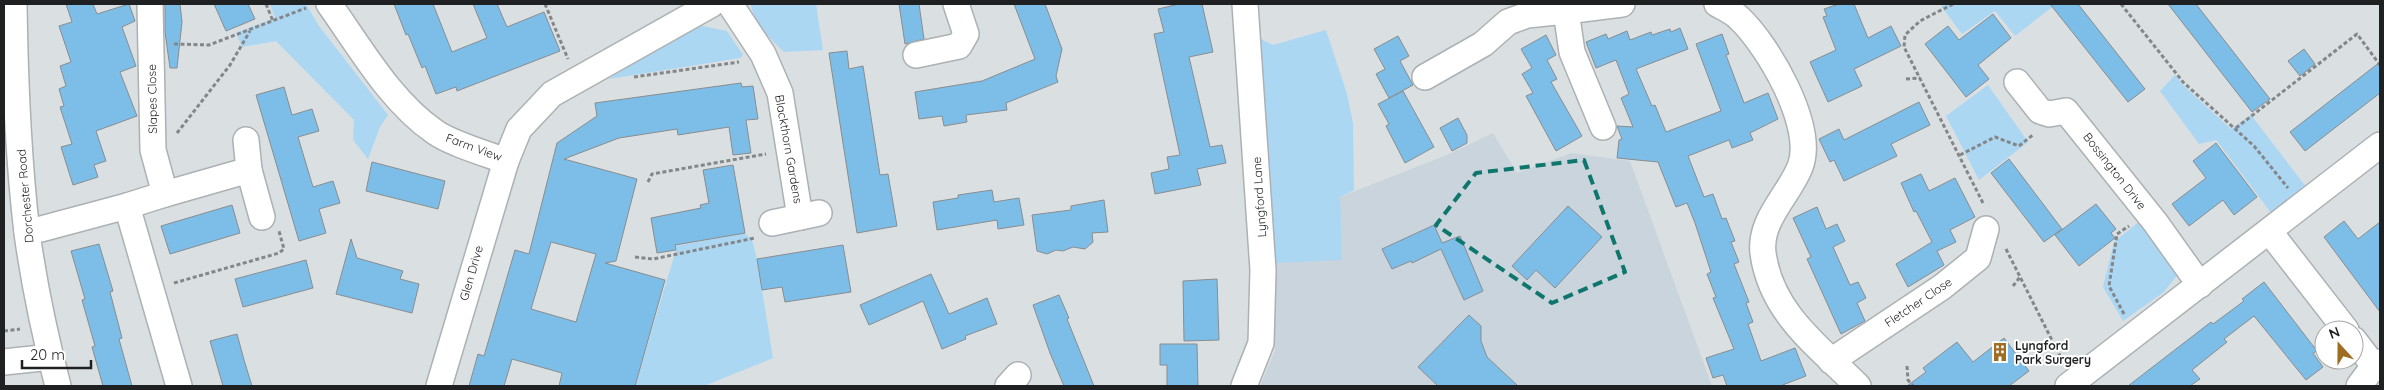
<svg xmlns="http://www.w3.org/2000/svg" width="2384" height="390" viewBox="0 0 2384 390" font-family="Quicksand,sans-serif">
<rect width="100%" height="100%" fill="#dadfe2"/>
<path fill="#c9d4dc" d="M1493,133L1517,173L1571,153L1630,161L1712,386H1260L1275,351L1274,263L1340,197L1447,155Z"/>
<g fill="#acd7f3">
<path d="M270,4H306L319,26L388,115L380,127L368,159L353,140L354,120L276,41L242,47L236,33L275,18Z"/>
<path d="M751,4H816L823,50L784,52C771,39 753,23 751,4Z"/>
<path d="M1944,4H2056L2015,36L1995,11L1962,34L1941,6Z"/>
<path d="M703,26L727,31L743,55L740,58L609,79C629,66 682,27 703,26Z"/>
<path d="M1326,30L1347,94L1353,123L1354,190L1340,197L1342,260L1274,263L1261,39L1273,45Z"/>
<path d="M2175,75L2184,86L2231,129L2251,115L2307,188L2272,214L2216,140L2199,144L2160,91Z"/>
<path d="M1988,85L2028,142L1979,180L1946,116Z"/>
<path d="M2140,221L2179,273L2164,292L2123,321L2103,287L2114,242Z"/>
<path d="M745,233L752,240L757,259L773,358L704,386H635L676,250V246Z"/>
</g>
<g fill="#7cbee8" stroke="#898d90" fill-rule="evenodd">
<path d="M66,4H93L97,14L129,4L135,21L122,27L136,66L120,72L137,116L96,131L106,161L94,165L98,177L73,185L61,147L72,144L60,107L64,106L59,89L66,86L60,66L71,62L59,26L72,22Z"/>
<path d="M165,4H180L182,22L177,68H170L165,32Z"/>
<path d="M214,4H248L255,19L226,31Z"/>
<path d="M394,4H433L452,52L487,38L473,4H497L507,27L544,12L560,51L457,91L456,87L436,94L425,66L422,68L408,34L406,35Z"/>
<path d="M899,4H919L924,39L905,44Z"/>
<path d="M1014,4H1045L1062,49L1056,76L1058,82L1006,103L1007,110L966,115L967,122L944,126L942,116L919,119L915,92L982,81L1035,59Z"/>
<path d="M1179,4H1202L1213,52L1189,57L1210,147L1222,145L1226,163L1197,169L1201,185L1155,194L1151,173L1169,169L1167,157L1180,155L1154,34L1164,32L1158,9Z"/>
<path d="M1839,4H1854L1868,38L1891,26L1901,46L1854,69L1862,86L1828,102L1810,62L1836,50L1823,17L1827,16L1824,9Z"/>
<path d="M2050,4H2078L2145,89L2128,102Z"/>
<path d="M2168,4H2196L2270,99L2252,112Z"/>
<path d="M1993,14L2011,38L1978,65L1989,79L1966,97L1925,44L1948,26L1959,40Z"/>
<path d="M1680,28L1688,49L1636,69L1652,106L1655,105L1666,132L1721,111L1696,44L1722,34L1729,54L1726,55L1744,103L1768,93L1778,119L1750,133L1753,140L1732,148L1729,140L1688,156L1704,197L1713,194L1722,219L1726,218L1735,241L1731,242L1739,262L1734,264L1749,302L1746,303L1753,322L1748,324L1761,361L1795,348L1806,376L1780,386H1727L1723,375L1713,378L1706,358L1734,349L1713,298L1716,297L1707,274L1711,272L1695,223L1687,203L1676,207L1658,162L1617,158L1619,140L1622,139L1617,126L1633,127L1621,98L1629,94L1616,60L1596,68L1586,42L1606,34L1608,39L1627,31L1630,40L1651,32L1652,35L1670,29L1671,32Z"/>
<path d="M1546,35L1556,55L1547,60L1557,79L1551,82L1582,136L1556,151L1526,96L1533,93L1522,74L1532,68L1521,49Z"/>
<path d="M1398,36L1409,56L1400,61L1413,85L1389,98L1376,74L1385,69L1374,49Z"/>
<path d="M2304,49L2315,64L2300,76L2288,61Z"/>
<path d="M847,51L849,69L863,66L880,175L888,174L897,226L857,233L829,53Z"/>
<path d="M2380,62V93L2305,151L2290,132Z"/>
<path d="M741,83L742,87L753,86L758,119L746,120L751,153L733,155L729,127L678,135L677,129L619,138L564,159L637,179L616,261L605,263L665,280L635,386H559L562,373L512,359L504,386H469L478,354L484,356L515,250L529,254L557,143L597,116L595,103ZM551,242L596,254L576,322L531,309Z"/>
<path d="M284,87L292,115L312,109L319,131L298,137L313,187L333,181L340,203L319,209L326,233L299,241L256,95Z"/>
<path d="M1403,91L1434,147L1405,163L1386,126L1389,124L1378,104Z"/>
<path d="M1919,102L1930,125L1891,144L1897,156L1844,181L1834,160L1830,162L1819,139L1839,129L1844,140Z"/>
<path d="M1458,118L1467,135V143L1452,151L1440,128Z"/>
<path d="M2216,143L2257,197L2234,215L2223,200L2189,226L2172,204L2206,178L2193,161Z"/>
<path d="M2009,159L2062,229L2044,242L1991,173Z"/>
<path d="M372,162L445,181L438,209L366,191Z"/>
<path d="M733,165L745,233L675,245L676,250L657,253L651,218L701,208L700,205L709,203L703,170Z"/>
<path d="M1921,174L1929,191L1955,178L1975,217L1950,230L1956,242L1937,251L1944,265L1908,287L1896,264L1932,242L1916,211L1914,212L1901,183Z"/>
<path d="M992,190L994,202L1019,198L1024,225L998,229L997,220L937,230L933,202L958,198V195Z"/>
<path d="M1104,200L1108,232L1092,233L1093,242L1085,249L1073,247L1063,251L1056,250L1047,254L1037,251L1032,215L1071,210V206Z"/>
<path d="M2096,204L2116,229L2111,233L2115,238L2079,266L2055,235Z"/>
<path d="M232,205L240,233L170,254L161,226Z"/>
<path d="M1568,206L1602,237L1555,288L1536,270L1527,280L1512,266Z"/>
<path d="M1817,207L1826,229L1837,224L1845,241L1833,247L1850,285L1858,282L1866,298L1857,303L1865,321L1841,334L1807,259L1811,257L1793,218Z"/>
<path d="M2344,221L2358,239L2380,222V312L2324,237Z"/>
<path d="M1434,225L1442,243L1460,236L1483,291L1464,300L1441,249L1412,263L1411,261L1392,269L1382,249Z"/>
<path d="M351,239L357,258L403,271L400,279L419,284L412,313L336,294Z"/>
<path d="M99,244L113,291L110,292L122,338L119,339L132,386H103L92,347L95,346L82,300L85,299L71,251Z"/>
<path d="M843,245L851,292L785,302L782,287L762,290L757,259Z"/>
<path d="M306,260L313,288L243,307L235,279Z"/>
<path d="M931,274L949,314L987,298L997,324L965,336L966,339L942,349L923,301L869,325L860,305Z"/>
<path d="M1217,279L1219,340L1184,341L1183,281Z"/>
<path d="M2264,282L2317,351L2313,353L2323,367L2306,380L2254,316L2224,339L2227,342L2192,370L2200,379L2190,386H2128L2211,322L2213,324L2244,301L2242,299Z"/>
<path d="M1059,295L1069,318L1067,319L1094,386H1064L1050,353L1033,305Z"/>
<path d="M1469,315L1481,326V341L1487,357L1518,386H1438L1418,367Z"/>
<path d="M237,334L244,360L252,386H223L210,341Z"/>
<path d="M2004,338L2029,371L2009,386H1907L1926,372L1923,368L1957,342L1973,362Z"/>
<path d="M1160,344H1197L1198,386H1167V365H1160Z"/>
</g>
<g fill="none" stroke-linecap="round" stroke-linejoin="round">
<g stroke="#acb1b4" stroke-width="28">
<g id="street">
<path d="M14,4C15,80 18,157 27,233C34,284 45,336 58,386"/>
<path d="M329,4C360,47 390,101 435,132C450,143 487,154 506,161L519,129L552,94L712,4"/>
<path d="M730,4L763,54L780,93L800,217"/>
<path d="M1717,4C1724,8 1733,12 1739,18C1768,45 1816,127 1800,167C1789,195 1759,220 1763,253C1771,313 1818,346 1858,386"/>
<path d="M916,55L959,46L966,34L956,4"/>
<path d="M1425,77L1483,44L1508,22L1527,15L1566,11"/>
<path d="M2017,82L2040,111L2049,114L2066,111L2155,222L2200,285"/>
<path d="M1603,127L1572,52L1566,11L1622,4"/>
<path d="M246,140L249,170L262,217"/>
<path d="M165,194L249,170"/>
<path d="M127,206L179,386"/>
<path d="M772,223L819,213"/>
<path d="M27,231L41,229L127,206L165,194L153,150L150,4"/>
<path d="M2269,231L2346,330"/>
<path d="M2354,340L2374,366L2380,362"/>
<path d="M1831,361L1942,287L1978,258L1986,229"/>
<path d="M4,362L51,357"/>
<path d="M439,386L506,161"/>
<path d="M1008,386L1018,375"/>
<path d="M1244,386L1261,343L1263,270L1245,4"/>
<path d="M2068,386L2380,145"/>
<path d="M2359,386L2374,366"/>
</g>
</g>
<g stroke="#848789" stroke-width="3" stroke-dasharray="4 2.5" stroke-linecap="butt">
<path d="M266,4L273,21"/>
<path d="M545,4L568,59"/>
<path d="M1953,4L1920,21L1905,35L1904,47L1984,205"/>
<path d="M2121,4L2183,82L2254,146L2288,188"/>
<path d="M174,44L209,45L306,8"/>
<path d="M634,77L739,62"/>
<path d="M1906,79L1920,78"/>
<path d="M2236,128L2357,34L2380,65"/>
<path d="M177,133L230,65L250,31"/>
<path d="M1960,155L1995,137L2019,146L2034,134"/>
<path d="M648,182L652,174L766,154"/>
<path d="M2006,249L2063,362"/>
<path d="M635,257L653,259L755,238"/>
<path d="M174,283L279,253L284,249L279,231"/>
<path d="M2013,286L2020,277"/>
<path d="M2124,314L2109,286L2117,234L2129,226"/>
<path d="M4,331L20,329"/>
<path d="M1907,366L1908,380L1913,386"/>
</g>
<use href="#street" stroke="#fff" stroke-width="25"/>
</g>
<path fill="none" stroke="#0f766e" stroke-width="4" stroke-dasharray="10 6" stroke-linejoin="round" d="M1584,160L1625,272L1552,303L1436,225L1476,173Z"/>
<defs>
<g id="building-bare" transform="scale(1.5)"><path d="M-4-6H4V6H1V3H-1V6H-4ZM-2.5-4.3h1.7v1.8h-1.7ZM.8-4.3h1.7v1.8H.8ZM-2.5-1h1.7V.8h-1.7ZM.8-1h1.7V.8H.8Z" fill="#9e6d21" stroke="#fff" stroke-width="2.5" paint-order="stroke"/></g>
</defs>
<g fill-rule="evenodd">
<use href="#building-bare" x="2000" y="352"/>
</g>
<g text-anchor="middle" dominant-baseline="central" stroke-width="4" stroke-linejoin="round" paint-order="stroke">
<g font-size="12" fill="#1e2021" stroke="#fff">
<text transform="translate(152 99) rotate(-91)">Slapes Close</text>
<text transform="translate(474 147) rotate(20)">Farm View</text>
<text transform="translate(789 149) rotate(80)">Blackthorn Gardens</text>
<text transform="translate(2115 171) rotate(52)">Bossington Drive</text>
<text transform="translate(25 196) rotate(-95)">Dorchester Road</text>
<text transform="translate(1259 197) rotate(-94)">Lyngford Lane</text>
<text transform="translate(471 273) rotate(-74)">Glen Drive</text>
<text transform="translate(1918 302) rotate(-34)">Fletcher Close</text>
</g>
<g font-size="12" font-weight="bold" fill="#1e2021" stroke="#fff" text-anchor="start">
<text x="2015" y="345">Lyngford<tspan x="2015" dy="14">Park Surgery</tspan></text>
</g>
</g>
<rect width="2384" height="390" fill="none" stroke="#1e2021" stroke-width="10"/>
<g transform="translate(2339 345) rotate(339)"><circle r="24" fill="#ffffff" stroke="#a5a6a6"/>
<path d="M0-4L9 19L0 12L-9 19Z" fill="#9e6d21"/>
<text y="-8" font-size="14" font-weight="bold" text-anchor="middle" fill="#1e2021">N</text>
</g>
<path d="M22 360v8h69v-8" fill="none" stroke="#1e2021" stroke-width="2.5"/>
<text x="30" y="360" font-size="15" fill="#1e2021" stroke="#ffffff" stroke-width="4" paint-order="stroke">20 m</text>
</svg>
